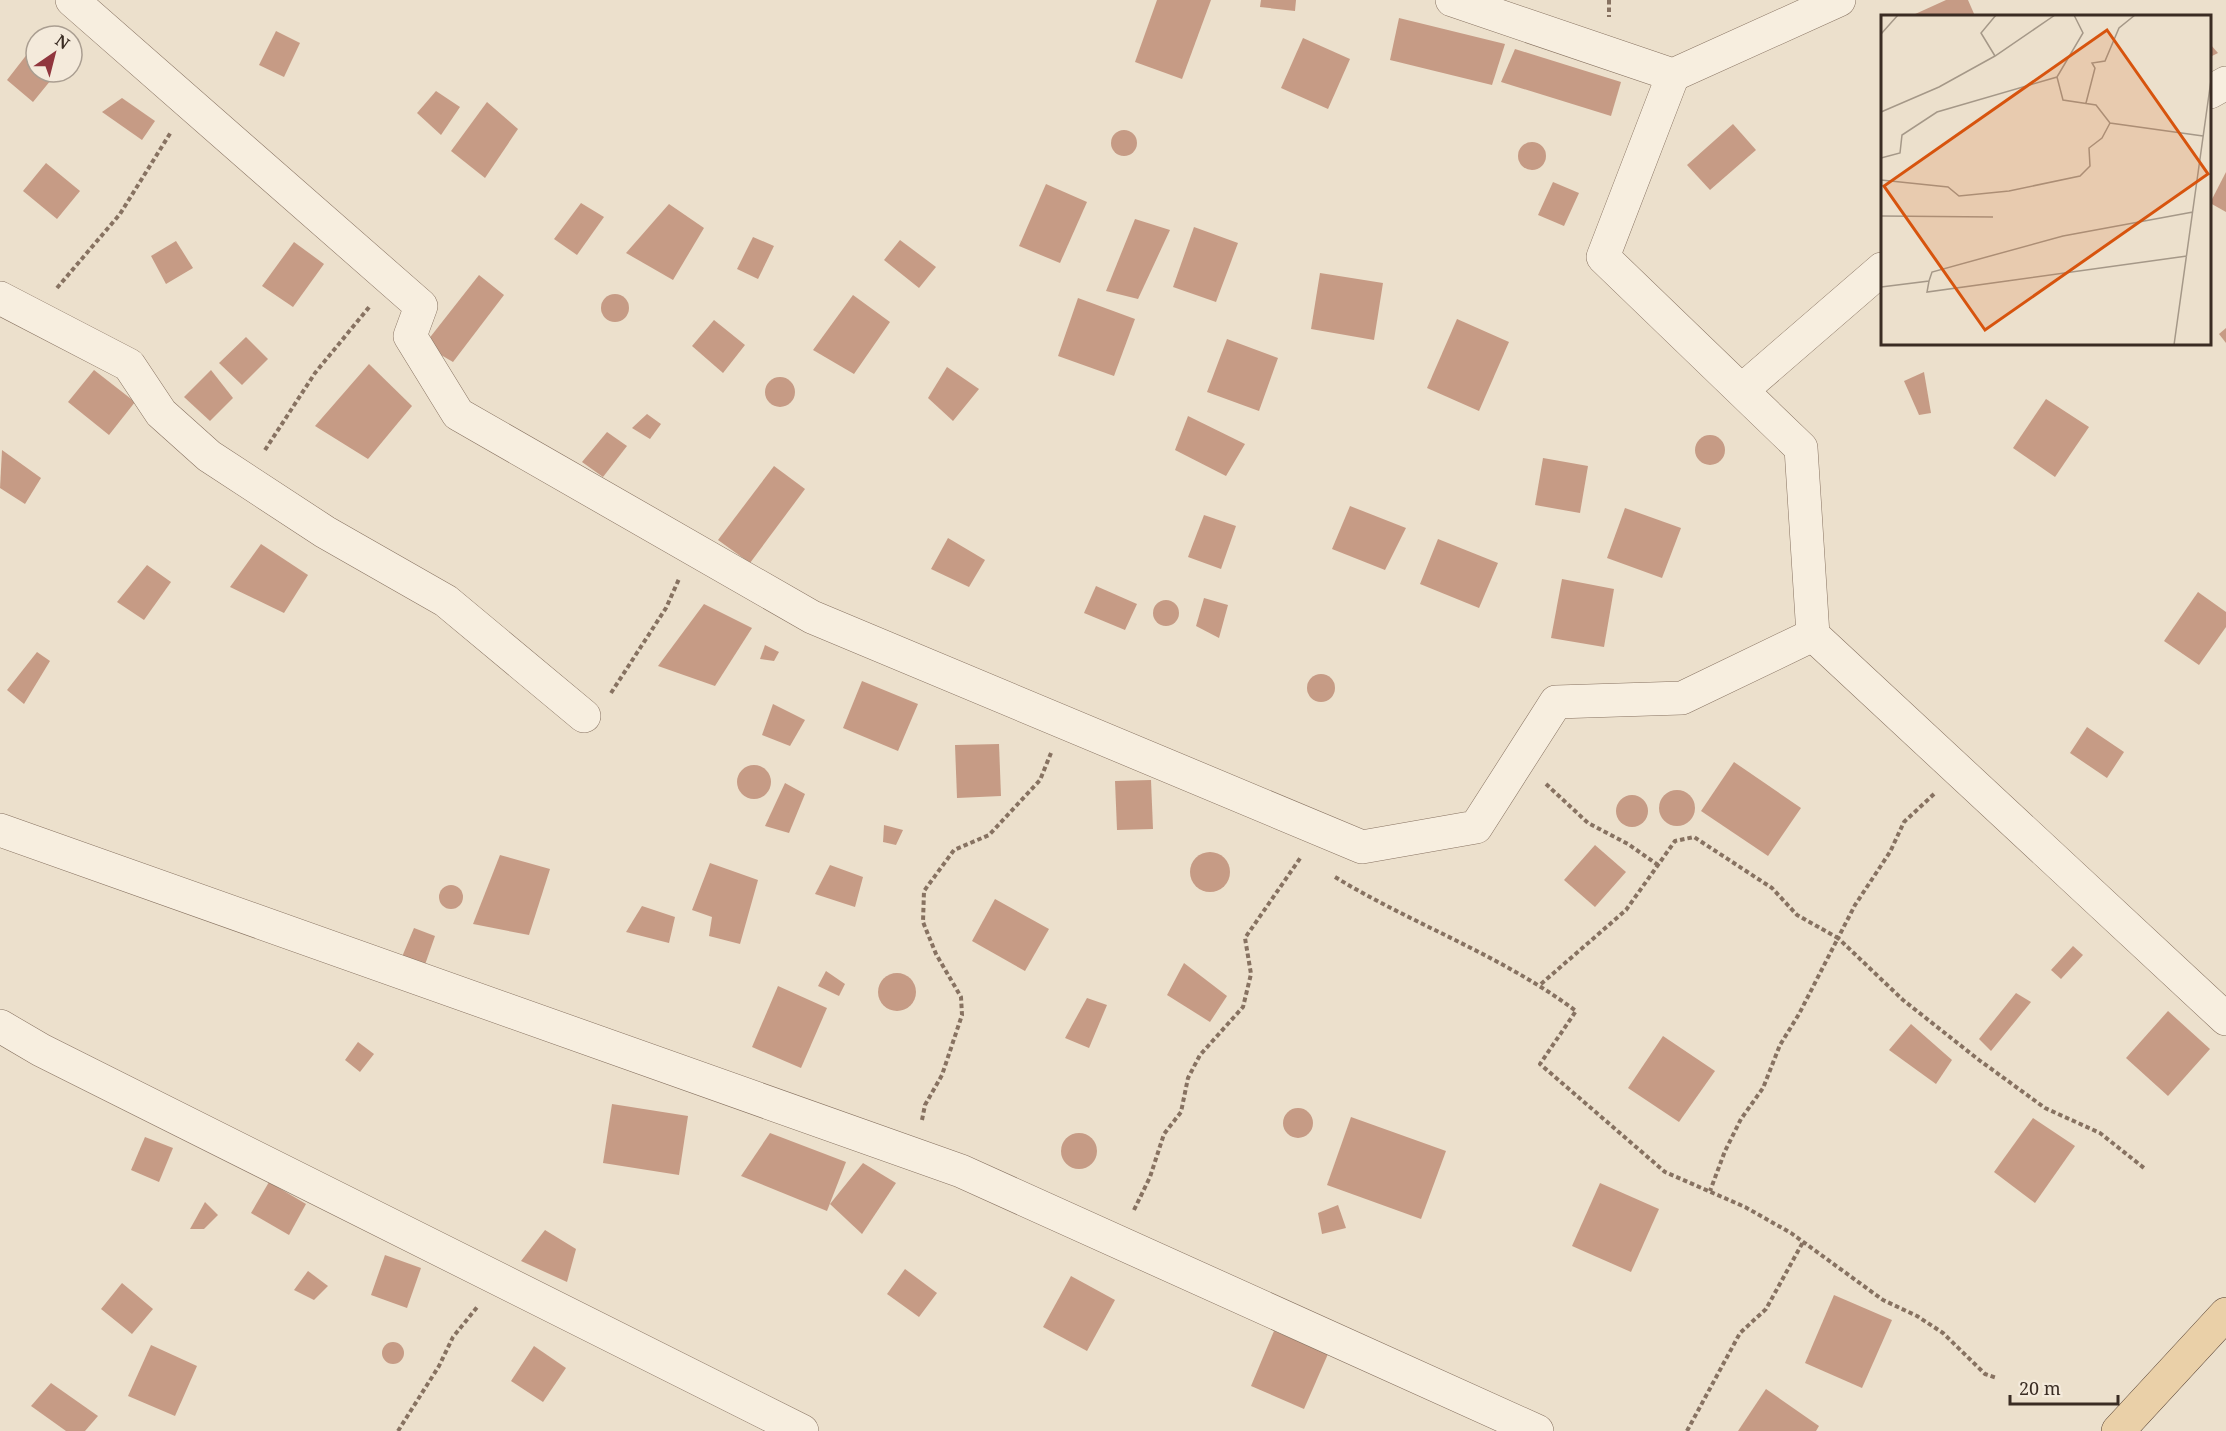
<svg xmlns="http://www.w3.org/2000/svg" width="2226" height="1431" viewBox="0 0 2226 1431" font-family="'Noto Serif',serif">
<rect width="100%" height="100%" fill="#ece0cc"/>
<g fill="#c69b85">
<path d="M1157,0H1211L1182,79L1135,62Z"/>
<path d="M1261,0H1296L1295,11L1260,7Z"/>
<path d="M1946,0H1968L1975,16H1913V15Z"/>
<path d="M1399,18L1505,44L1492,85L1390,60Z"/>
<path d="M276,31L300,43L284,77L259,65Z"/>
<path d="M1303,38L1350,59L1328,109L1281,88Z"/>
<path d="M2210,44L2218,53L2210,57Z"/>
<path d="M1515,49L1621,82L1611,116L1501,82Z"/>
<path d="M28,53L36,60V72H51L55,75L33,102L7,80Z"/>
<path d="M436,91L460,107L441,135L417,113Z"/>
<path d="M122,98L155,121L142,140L102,112Z"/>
<path d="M487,102L518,129L485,178L451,151Z"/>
<path d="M1733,124L1756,150L1710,190L1687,165Z"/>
<circle cx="1124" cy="143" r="13"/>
<circle cx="1532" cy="156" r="14"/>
<path d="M46,163L80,191L57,219L23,191Z"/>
<path d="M2226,172V212L2210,203Z"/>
<path d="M1553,182L1579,193L1564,226L1538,215Z"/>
<path d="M1046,184L1087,202L1060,263L1019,246Z"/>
<path d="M581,203L604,217L577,255L554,239Z"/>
<path d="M669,204L704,228L673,280L626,253Z"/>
<path d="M1135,219L1170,230L1138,299L1106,291Z"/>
<path d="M1194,227L1238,243L1216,302L1173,287Z"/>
<path d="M753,237L774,246L758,279L737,269Z"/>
<path d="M900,240L936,267L919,288L884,260Z"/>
<path d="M176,241L193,268L166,284L151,256Z"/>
<path d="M294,242L324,264L293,307L262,286Z"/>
<path d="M1320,273L1383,283L1374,340L1311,329Z"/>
<path d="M479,275L504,295L453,362L424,345Z"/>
<circle cx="615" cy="308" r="14"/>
<path d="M853,295L890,322L854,374L813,350Z"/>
<path d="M1078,298L1135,319L1114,376L1058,356Z"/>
<path d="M1457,319L1509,342L1479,411L1427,388Z"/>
<path d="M714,320L745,345L723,373L692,346Z"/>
<path d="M2226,328V343L2219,334Z"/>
<path d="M246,337L268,359L242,385L219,363Z"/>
<path d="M1227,339L1278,358L1259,411L1207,392Z"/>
<path d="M369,364L412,406L368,459L315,426Z"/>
<path d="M947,367L979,389L953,421L928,398Z"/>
<path d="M94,370L135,402L109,435L68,402Z"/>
<path d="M211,370L233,398L210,421L184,397Z"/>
<path d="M1924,372L1931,413L1919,415L1904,381Z"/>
<circle cx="780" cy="392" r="15"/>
<path d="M2046,399L2089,427L2055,477L2013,448Z"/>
<path d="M647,414L661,424L650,439L632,428Z"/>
<path d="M1188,416L1245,444L1226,476L1175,450Z"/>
<path d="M607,432L627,446L603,477L582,462Z"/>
<circle cx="1710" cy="450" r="15"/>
<path d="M2,450L41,478L25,504L0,488Z"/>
<path d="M1543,458L1588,466L1580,513L1535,505Z"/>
<path d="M774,466L805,489L750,563L718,540Z"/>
<path d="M1350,506L1406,528L1385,570L1332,549Z"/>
<path d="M1625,508L1681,528L1662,578L1607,558Z"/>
<path d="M1204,515L1236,526L1221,569L1188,557Z"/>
<path d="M948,538L985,560L969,587L931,569Z"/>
<path d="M1438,539L1498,563L1479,608L1420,584Z"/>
<path d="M261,544L308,575L284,613L230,587Z"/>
<path d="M147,565L171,582L144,620L117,602Z"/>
<path d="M1562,579L1614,589L1604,647L1551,638Z"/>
<path d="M1096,586L1137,604L1125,630L1084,613Z"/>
<path d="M2198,592L2226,612V627L2199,665L2164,641Z"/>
<path d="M1204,598L1228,605L1219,638L1196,626Z"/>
<circle cx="1166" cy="613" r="13"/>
<path d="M704,604L752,628L715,686L658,666Z"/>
<path d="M765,645L779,652L774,661L760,659Z"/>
<path d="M37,652L50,661L24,704L7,690Z"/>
<circle cx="1321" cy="688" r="14"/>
<path d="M862,681L918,704L898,751L843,728Z"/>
<path d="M773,704L805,720L790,746L762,735Z"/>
<path d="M2087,727L2124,752L2107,778L2070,753Z"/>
<path d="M999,744L1001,796L957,798L955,745Z"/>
<path d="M1734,762L1801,808L1768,856L1701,811Z"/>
<circle cx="754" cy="782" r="17"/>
<path d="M1151,780L1153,829L1117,830L1115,781Z"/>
<path d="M785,783L805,794L789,833L765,826Z"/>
<circle cx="1677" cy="808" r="18"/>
<circle cx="1632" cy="811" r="16"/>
<path d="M884,825L903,830L896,845L883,842Z"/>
<path d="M1595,845L1626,872L1595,907L1564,880Z"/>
<circle cx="1210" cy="872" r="20"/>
<path d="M500,855L550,869L529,935L473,924Z"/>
<path d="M710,863L758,880L740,944L709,936L712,917L692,910Z"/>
<path d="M830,865L863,877L855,907L815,894Z"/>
<circle cx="451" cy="897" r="12"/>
<path d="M995,899L1049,929L1025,971L972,941Z"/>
<path d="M642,906L675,917L669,943L626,932Z"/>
<path d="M414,928L435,936L420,979L399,964Z"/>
<path d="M2073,946L2083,955L2061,979L2051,970Z"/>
<path d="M1184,963L1227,996L1210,1022L1167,995Z"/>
<path d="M826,971L845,984L839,996L818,986Z"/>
<circle cx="897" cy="992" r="19"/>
<path d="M778,986L827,1008L801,1068L752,1047Z"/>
<path d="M2016,993L2031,1002L1991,1051L1979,1039Z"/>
<path d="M1087,998L1107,1005L1089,1048L1065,1038Z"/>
<path d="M2168,1011L2210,1049L2168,1096L2126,1058Z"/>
<path d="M1911,1024L1952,1060L1936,1084L1889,1050Z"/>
<path d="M1663,1036L1715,1071L1679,1122L1628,1088Z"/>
<path d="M358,1042L374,1054L360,1072L345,1060Z"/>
<path d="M612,1104L688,1116L679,1175L603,1163Z"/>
<circle cx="1298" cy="1123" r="15"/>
<path d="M1351,1117L1446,1151L1421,1219L1327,1185Z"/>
<path d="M2033,1118L2075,1146L2035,1203L1994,1172Z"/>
<circle cx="1079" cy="1151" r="18"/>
<path d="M770,1133L846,1162L827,1211L741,1176Z"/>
<path d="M145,1137L173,1148L159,1182L131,1170Z"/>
<path d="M863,1163L896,1183L862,1234L830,1204Z"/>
<path d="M269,1182L306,1204L289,1235L251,1213Z"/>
<path d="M1600,1183L1659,1209L1631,1272L1572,1246Z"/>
<path d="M205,1202L218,1215L204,1229H190Z"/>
<path d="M1338,1205L1346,1228L1322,1234L1318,1213Z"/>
<path d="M545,1230L576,1249L567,1282L521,1261Z"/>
<path d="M385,1255L421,1268L407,1308L371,1295Z"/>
<path d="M905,1269L937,1293L919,1317L887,1294Z"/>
<path d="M308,1271L328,1286L314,1300L294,1290Z"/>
<path d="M1071,1276L1115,1300L1087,1351L1043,1327Z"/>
<path d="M122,1283L153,1309L132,1334L101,1309Z"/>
<path d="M1834,1295L1892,1320L1862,1388L1805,1363Z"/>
<path d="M1274,1331L1328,1354L1304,1409L1251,1386Z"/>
<circle cx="393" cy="1353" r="11"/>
<path d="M151,1345L197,1366L175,1416L128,1396Z"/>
<path d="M534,1346L566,1368L543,1402L511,1381Z"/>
<path d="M51,1383L98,1416L85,1431H66L31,1406Z"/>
<path d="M1766,1389L1819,1426L1816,1431H1738Z"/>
</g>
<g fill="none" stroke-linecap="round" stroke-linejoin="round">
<g stroke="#877261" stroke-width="34">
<g id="minor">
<path d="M72,0L421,306L410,336L458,414L812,617L1362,847L1476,827L1556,702L1682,698L1813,635"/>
<path d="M1452,0L1673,75L1839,0"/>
<path d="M1673,75L1603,257L1801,448L1813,635L2226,1019"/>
<path d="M2210,92L2226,83"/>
<path d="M0,298L129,365L161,413L209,456L325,532L446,601L584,716"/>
<path d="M1742,390L1882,269"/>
<path d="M0,830L961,1171L1537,1431"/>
<path d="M0,1026L41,1050L802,1431"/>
</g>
</g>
<g stroke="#564134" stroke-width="34">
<path id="major" d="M2118,1431L2226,1314"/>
</g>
<g stroke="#877261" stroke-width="4" stroke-dasharray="4.5 3" stroke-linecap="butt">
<path d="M1609,0V17"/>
<path d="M57,288L120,214L171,132"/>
<path d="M265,450L315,373L370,306"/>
<path d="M611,693L666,608L679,579"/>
<path d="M1546,784L1588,823L1628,844L1658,865"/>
<path d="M1934,794L1904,822L1890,852L1855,905L1838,938L1903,1000L1979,1060L2045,1108L2100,1133L2144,1168"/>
<path d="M1335,877C1414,925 1501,955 1576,1011L1540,1064L1665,1172L1745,1207L1791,1233L1883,1300L1917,1316L1943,1333L1985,1374L1997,1378"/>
<path d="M1541,984L1626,910L1675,841L1694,837L1772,888L1797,915L1838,938L1799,1014L1780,1045L1763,1088L1741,1119L1725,1151L1710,1191"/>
<path d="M922,1120L925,1105L942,1075L962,1015L961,997L936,954L923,922L924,891L954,850L989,835L1040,780L1051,753"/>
<path d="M1134,1210L1150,1177L1164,1134L1181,1112L1188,1078L1200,1055L1243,1007L1251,974L1245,938L1301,857"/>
<path d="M398,1431L439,1366L453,1337L478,1306"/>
<path d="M1687,1431L1740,1333L1766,1309L1803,1242"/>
</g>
<use href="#minor" stroke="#f7eedf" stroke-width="33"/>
<use href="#major" stroke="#ead0a8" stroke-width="33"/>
</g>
<g transform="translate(1881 15)">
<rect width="330" height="330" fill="#ece0cc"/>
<path fill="none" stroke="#a59888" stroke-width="1.5" d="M0,19L17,0M114,41L100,18L115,0M176,62L182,85L215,90L229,108L322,121M205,88L214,53L211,48L224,46L238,13L254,0M0,97L58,72L114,41L174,0M0,143L19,138L21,120L56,97L176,62L202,18L193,0M0,165L67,172L78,181L128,176L199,161L209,151L208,133L221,123L229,108M0,201L112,202M48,266L46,277L306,241M0,272L48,266L51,257L182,221L312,197M293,330L330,65"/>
<path fill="#d7540e" fill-opacity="0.15" stroke="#d7540e" stroke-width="3" d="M226,15L327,159L104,315L3,171Z"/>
<rect width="330" height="330" fill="none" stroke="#3a2c23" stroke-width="3"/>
</g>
<g transform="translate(54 54) rotate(35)"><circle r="28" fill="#f4eadb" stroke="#aa9e91" stroke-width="1.5"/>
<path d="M0-4.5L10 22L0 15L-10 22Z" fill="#91363e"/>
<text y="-9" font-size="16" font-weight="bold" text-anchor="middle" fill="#3a2c23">N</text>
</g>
<path d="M2010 1395v9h108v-9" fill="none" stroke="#3a2c23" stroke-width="3"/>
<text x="2019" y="1395" font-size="18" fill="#3a2c23" stroke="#f4eadb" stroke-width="4.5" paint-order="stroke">20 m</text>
</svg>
